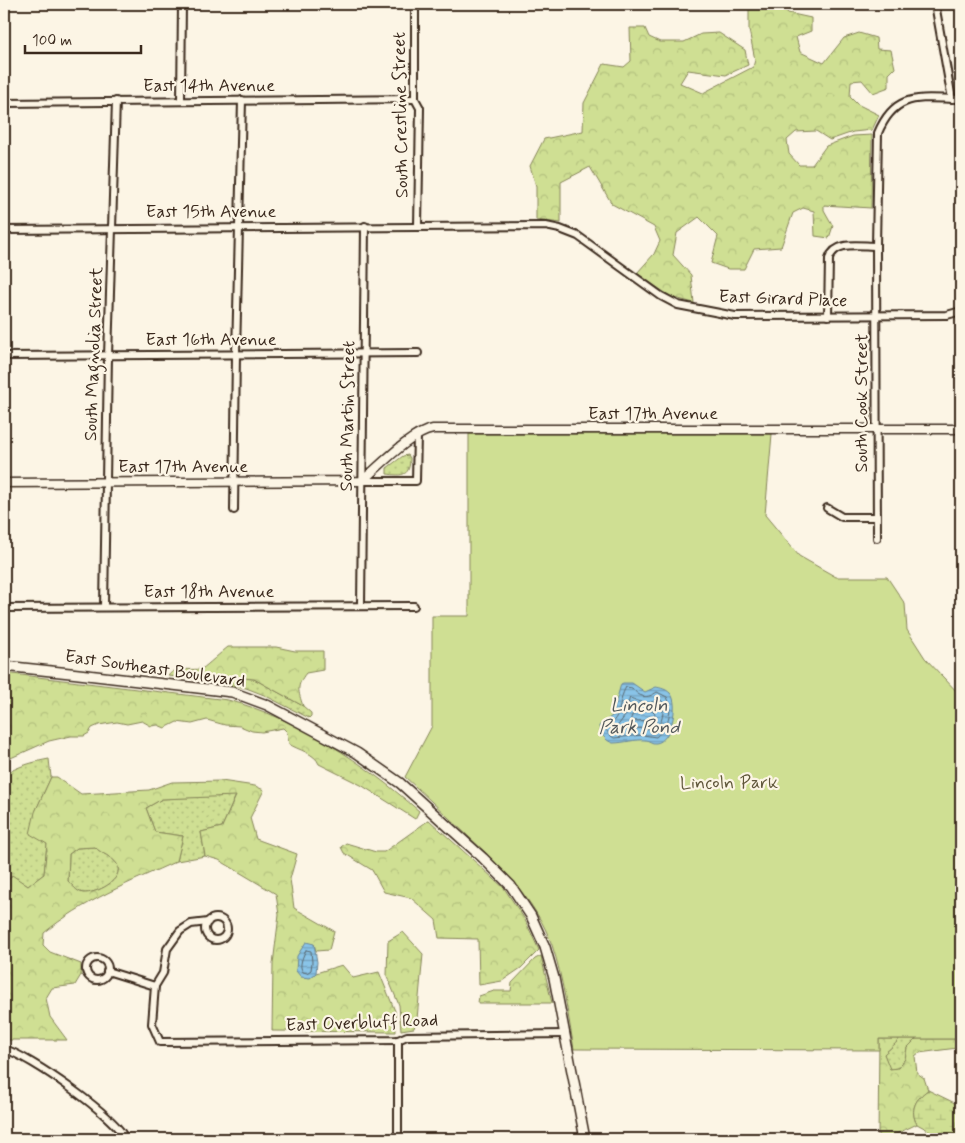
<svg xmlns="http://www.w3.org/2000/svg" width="965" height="1143" viewBox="0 0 965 1143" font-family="Mynerve,sans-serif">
<defs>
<pattern id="grass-dots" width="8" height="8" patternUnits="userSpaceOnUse" patternTransform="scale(1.25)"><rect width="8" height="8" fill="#cfdf93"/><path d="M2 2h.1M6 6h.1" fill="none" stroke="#b3c07e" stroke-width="1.8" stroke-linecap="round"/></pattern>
<pattern id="forest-crowns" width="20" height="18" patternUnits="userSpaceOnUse" patternTransform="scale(1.25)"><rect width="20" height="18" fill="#cfdf93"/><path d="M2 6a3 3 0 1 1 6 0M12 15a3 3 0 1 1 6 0" fill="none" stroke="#b3c07e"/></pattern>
<pattern id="wetland-marsh" width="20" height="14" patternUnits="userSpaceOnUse" patternTransform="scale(1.25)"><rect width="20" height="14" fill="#cfdf93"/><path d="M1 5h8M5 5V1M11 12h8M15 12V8" fill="none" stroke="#b3c07e"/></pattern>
<pattern id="water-rules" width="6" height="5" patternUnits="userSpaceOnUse" patternTransform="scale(1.25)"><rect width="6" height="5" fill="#89c4e8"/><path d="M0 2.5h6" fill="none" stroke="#719fbb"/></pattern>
</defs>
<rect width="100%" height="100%" fill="#fcf5e5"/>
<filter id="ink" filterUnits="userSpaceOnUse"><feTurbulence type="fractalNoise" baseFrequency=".02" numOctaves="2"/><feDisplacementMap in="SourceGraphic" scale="10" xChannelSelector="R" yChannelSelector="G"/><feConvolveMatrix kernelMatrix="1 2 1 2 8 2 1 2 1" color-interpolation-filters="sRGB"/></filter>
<g filter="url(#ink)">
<g fill="url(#grass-dots)" stroke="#858458">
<path d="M408,455L410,458C410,476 403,476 387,474V468L403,456Z"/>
<path d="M220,676L254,679L303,706L311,713V716L309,718L264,695L246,688L208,680Z"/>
<path d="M49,759L51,777L36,810L47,844L44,874L28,886L12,876L4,887V848L8,843L4,835V775C18,766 33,762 49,759Z"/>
<path d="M236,795L222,827L201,832L205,856L177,861L183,836L155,832L146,808L162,799Z"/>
<path d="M95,847C101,854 112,856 117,864C125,880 96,894 83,893C77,892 72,885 68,881L69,854L77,848Z"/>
<path d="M899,1039H916L907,1048L905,1059L898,1068L889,1069L884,1054C890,1048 894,1046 899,1039Z"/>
</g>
<g fill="url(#forest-crowns)" stroke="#858458" fill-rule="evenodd">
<path d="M749,4H778L788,13L811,18V31L796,37L800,52L824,63L844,38L859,33L876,38L877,49L891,50L895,68L889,74V87L873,93L862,80L851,81L850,97L857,104L879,115L872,130L853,132L830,140L816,131L796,132L787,140L789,154L799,165H812L826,146L853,136L872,135L871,208L824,205V210L833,226L829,238L815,236L814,211L803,208L793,213L781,247L754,249L744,269H728L711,263L718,236L699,217L677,233L673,255L691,275L694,303L671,297L637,273L654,254L660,241L654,227L612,204L590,167L561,182V223L536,220V186L530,166L544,139L583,131L584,103L604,64L624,67L631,61L630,28H645L649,37L660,42H684L701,34L719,33L745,50L748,65L726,75L688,70L680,83L703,93L753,67L755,60L749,30Z"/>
<path d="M228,647H276L295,651H323V670L306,673C296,686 298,691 303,706L254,679L220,676L208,680L168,676C176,665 192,672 203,668C205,667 224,650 228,647Z"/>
<path d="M4,673L228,700C300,719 364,763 419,811L415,819L361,785L319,764C315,753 298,750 289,744L287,732L283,728L262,732L252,731L240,726L225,725L207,720L192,724L177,722L165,728L158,725L151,726L142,721L127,724L117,722L99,725L92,728L89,733L84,736H71L49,741L4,761Z"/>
<path d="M51,777H57L81,794L149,790L172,782L221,781L255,786L264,790L250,818L256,839L297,854L290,879L294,908L334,931L329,950L316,951L314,944L310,978L316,973L342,965L353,978L379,972L395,1011L396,1032L272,1031L273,964L279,915L276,894L219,860L205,856L201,832L222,827L236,796L162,799L146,808L155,832L183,836L177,861C131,882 83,901 44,933L43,945L50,952L81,964V975L75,985L52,988L46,998L50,1017L67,1040H4V887L12,875L28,886L44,874L47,844L30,834L35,812ZM95,847C101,854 112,856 117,864C125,880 96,894 83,893C77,892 72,885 68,881L69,854L77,848Z"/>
<path d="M429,820L504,888L524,918L539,950L521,968L502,981L479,985L478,939L439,938L436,920L411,898L384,892L372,870L344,853L341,847L346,843L376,852H384Z"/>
<path d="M403,932L423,954L417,1019L414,1028L401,1030L399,1005L387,976L388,941Z"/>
<path d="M541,956L552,1003H478L479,996L494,991H511L512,983L535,959Z"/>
<path d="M879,1039H899C894,1046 890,1048 884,1054L890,1069L898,1068L905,1059L907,1048L916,1039H961V1045L957,1048L919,1053L915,1056L917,1073L924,1078L928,1090C916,1098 909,1110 917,1124L890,1137L889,1139H878Z"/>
</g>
<path fill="url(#wetland-marsh)" stroke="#858458" d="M928,1090L961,1106V1139H936L930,1131L917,1124C909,1110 916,1098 928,1090Z"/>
<path fill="#cfdf93" stroke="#858458" d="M469,434H772L765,515L799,556L836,577H887L905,604L907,630L925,658L961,696V1039H879V1050L574,1049C568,1015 563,978 552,945C536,901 503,869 469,837C448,817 427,797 405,777L432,726V616H469Z"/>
<g fill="url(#water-rules)" stroke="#6a8697">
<path d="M623,683H632L645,692L656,687C661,688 666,689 670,693C680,703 671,742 656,743C652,744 649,740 645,740C635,739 624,743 613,743C606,741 600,734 599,726L612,716L621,684Z"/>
<path d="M306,942L314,944L317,962L316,973L310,978L301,977L296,971L297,956Z"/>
</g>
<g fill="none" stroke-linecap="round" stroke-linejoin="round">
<g stroke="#5a686f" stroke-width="1">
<path d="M626,687L632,688C640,698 647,699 657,692L667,697C674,711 667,728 656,737L643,735L614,738L611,736L606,730V727C624,716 617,702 626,687Z"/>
<path d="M630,698C641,702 647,706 659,699L662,701C665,710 662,724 656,730L643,728L617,730L616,728L625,716Z"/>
<path d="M635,710L653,711L655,713L653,720L633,721L631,719Z"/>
<path d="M306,950L311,951L312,962L311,970L307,973L303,972C298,966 303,956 306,950Z"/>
</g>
<g stroke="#3b2a1e" stroke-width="10">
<g id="minor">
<path d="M415,4V99L420,108L418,226"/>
<path d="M935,4L952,99"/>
<path d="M181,100L182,4"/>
<path d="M4,103L415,99"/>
<path d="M4,230L546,226L560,229L578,236L661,296L678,305L735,316L947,315L961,311"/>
<path d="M828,316L829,259C835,240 860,246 876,246"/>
<path d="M4,356L418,353"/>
<path d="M362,481H416L417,435"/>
<path d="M827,508L842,517H877"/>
<path d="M234,510L236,354L242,100"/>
<path d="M877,538L876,246L878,133C896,90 922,99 961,99"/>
<path d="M361,606L365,226"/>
<path d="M104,607L108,356L116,101"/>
<path d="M4,608L414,606"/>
<circle cx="216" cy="929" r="11"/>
<path d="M208,922L191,924L180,931L167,949L163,973L155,986L152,1024L160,1042L398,1040L407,1036L566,1034"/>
<circle cx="97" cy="969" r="11"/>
<path d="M107,971L155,986"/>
<path d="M398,1040V1139"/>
<path d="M4,1049C28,1055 117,1117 125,1139"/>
</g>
</g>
<g stroke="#3b2a1e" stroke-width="11">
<path id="tertiary" d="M4,483L362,481C380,466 410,433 433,429H961"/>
</g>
<g stroke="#3b2a1e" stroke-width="12">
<path id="secondary" d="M4,666L70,673L232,692L267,705L357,753L400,783L483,858L511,886L531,916L545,947L554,978L585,1139"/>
</g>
<use href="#minor" stroke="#fcf5e5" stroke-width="6"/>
<use href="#tertiary" stroke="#fcf5e5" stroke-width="8"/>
<use href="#secondary" stroke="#fcf5e5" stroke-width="9"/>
</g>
</g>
<g text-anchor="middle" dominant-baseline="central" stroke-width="4.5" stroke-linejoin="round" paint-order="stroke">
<g font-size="18" fill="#3b2a1e" stroke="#fcf5e5">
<text x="209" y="86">East 14th Avenue</text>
<text transform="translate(401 115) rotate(-91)">South Crestline Street</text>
<text x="211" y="212">East 15th Avenue</text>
<text transform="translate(783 299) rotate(2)">East Girard Place</text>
<text x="211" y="340">East 16th Avenue</text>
<text transform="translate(94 354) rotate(-88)">South Magnolia Street</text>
<text transform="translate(862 403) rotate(-90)">South Cook Street</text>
<text x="653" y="414">East 17th Avenue</text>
<text transform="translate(348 416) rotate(-89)">South Martin Street</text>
<text x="183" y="467">East 17th Avenue</text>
<text x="209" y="592">East 18th Avenue</text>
<text transform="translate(155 669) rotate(8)">East Southeast Boulevard</text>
<text transform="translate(362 1023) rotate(-2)">East Overbluff Road</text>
</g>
<g font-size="18" fill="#60573b" stroke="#fcf5e5">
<text x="729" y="783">Lincoln Park</text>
</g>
<g font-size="19" font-style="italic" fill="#52585b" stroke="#fcf5e5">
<text x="639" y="705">Lincoln<tspan x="639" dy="22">Park Pond</tspan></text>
</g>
</g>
<rect width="965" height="1143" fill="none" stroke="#fcf5e5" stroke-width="20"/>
<rect x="10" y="10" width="945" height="1123" fill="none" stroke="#3b2a1e" stroke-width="2" filter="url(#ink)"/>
<path d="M25 45v8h116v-8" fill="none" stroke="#3b2a1e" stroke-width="2.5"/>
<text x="32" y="45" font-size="15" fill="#3b2a1e" stroke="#fcf5e5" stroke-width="4" paint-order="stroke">100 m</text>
</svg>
